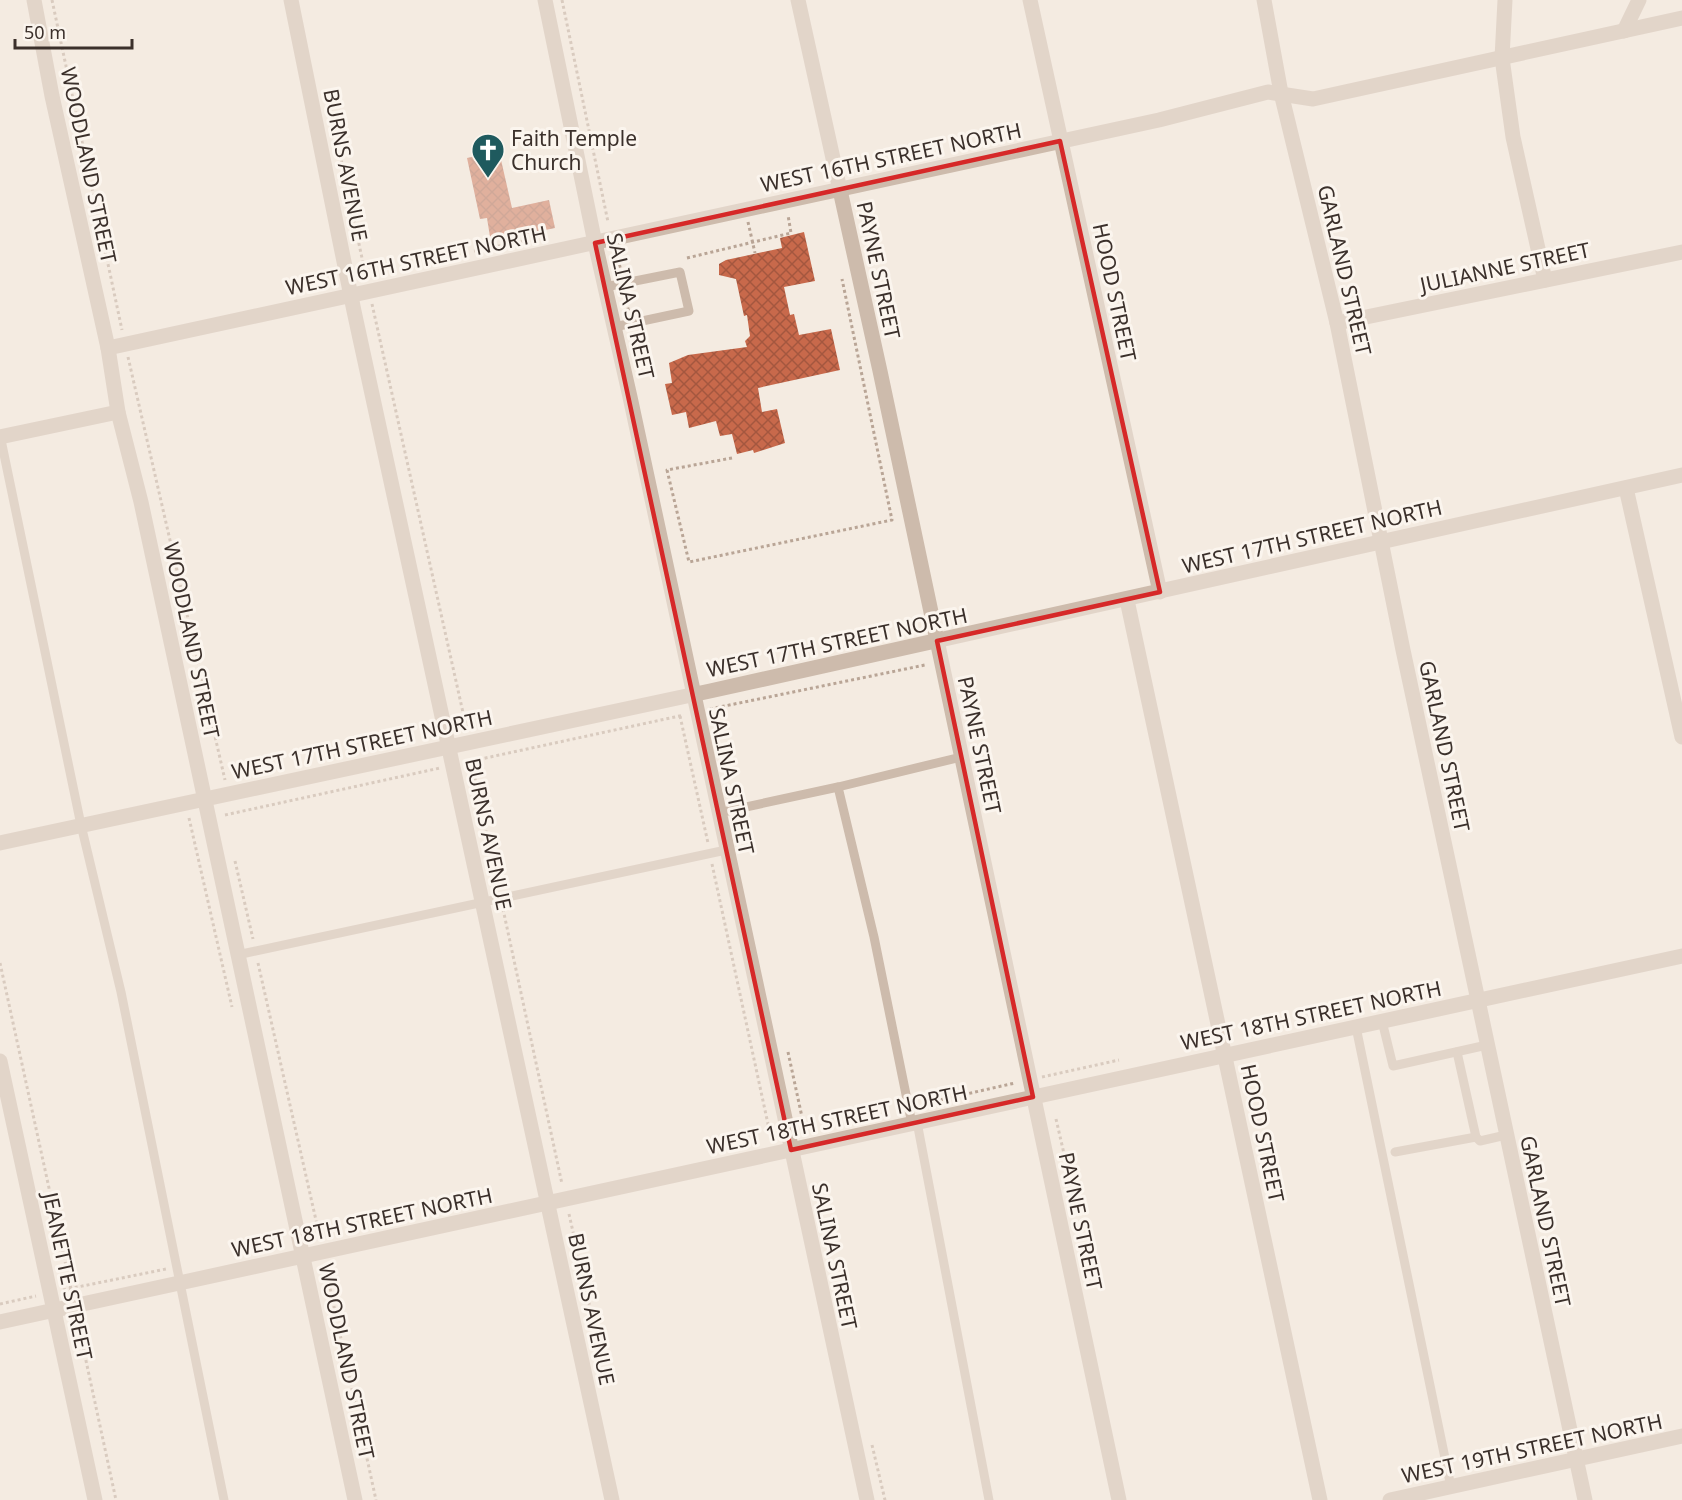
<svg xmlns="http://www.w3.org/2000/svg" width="1682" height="1500" viewBox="0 0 1682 1500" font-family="'Noto Sans',sans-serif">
<defs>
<pattern id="building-cross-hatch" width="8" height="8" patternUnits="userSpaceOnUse" patternTransform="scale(1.5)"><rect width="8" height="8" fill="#c8694b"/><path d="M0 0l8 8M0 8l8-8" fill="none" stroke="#a4573f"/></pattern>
</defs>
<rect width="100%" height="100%" fill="#f4ebe1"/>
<g fill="url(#building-cross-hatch)">
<path d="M499,151L512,208L549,200L555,228L502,239L501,234L490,237L487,218L480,219L467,158Z"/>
<path d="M804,232L815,281L784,287L790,315L794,314L799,335L831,329L840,370L758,388L762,412L777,409L785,443L754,453L753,450L737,454L732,434L720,436L716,421L689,428L686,412L672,415L665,384L672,383L669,363L688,355L747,347L745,341L750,336L747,315L744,316L736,279L719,275V264L726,260L782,248L780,238Z"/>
</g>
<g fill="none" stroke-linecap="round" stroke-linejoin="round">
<g stroke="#b9a596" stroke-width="3" stroke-dasharray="3 3" stroke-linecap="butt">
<path d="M52,0L122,330"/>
<path d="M562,0L608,222"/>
<path d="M329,102L366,277"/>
<path d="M748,222L755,253"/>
<path d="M474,251L524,241"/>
<path d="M617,253L621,272"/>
<path d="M687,258L791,233L788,215"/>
<path d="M625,296L629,313"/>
<path d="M372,304L466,726"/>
<path d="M633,334L638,357"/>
<path d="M128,357L225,780"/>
<path d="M732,458L667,470L689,562L892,520L842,279"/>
<path d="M710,709L925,665"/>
<path d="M680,716L708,843"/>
<path d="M471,760L498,888"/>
<path d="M467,762L684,715"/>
<path d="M225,815L440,768"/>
<path d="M189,818L232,1007"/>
<path d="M235,861L253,939"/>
<path d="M712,864L771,1138"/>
<path d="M503,909L562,1184"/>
<path d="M0,963L71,1289"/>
<path d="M258,963L320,1238"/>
<path d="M788,1052L805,1131"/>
<path d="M1042,1077L1119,1060"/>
<path d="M940,1100L1015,1083"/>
<path d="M1056,1119L1071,1184"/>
<path d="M569,1214L593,1321"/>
<path d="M325,1265L376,1500"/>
<path d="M63,1290L166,1269"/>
<path d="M0,1304L36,1296"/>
<path d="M77,1319L116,1500"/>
<path d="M872,1445L885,1500"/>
</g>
<g stroke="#cdbbac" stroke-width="9">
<path d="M605,287L680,272L689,311L614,327"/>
<path d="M0,435L81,825L121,992L224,1500"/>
<path d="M718,813L838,787"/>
<path d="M237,955L726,850"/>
<path d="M1382,1021L1393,1066L1487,1045"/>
<path d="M1356,1027L1451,1487"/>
<path d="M1457,1052L1476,1137L1480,1141L1506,1135"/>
<path d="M917,1122L989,1500"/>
<path d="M912,1124L874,937L838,787L961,757"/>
<path d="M1395,1152L1476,1137"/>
</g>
<g stroke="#cdbbac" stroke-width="15">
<path d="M34,0L52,96L108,348L118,412L141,502L355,1500"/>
<path d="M291,0L354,311L612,1500"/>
<path d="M545,0L595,243L630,397L867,1500"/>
<path d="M798,0L880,371L1119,1500"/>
<path d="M1030,0L1160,592"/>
<path d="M1264,0L1281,93L1337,323L1403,650L1585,1500"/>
<path d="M1505,0L1502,58L1513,137L1545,280"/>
<path d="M1624,31L1639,0"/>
<path d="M1337,323L1682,252"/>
<path d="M108,348L1159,120L1268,92L1313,99L1682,18"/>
<path d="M0,437L118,412"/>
<path d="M1626,488L1682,737"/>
<path d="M1127,600L1320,1500"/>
<path d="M0,843L710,691L1682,475"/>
<path d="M0,1061L95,1500"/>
<path d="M0,1322L1682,956"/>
<path d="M1390,1500L1682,1436"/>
</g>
</g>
<path d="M0 0H1682V1500H0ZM1060,141L1160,592L937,641L1033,1097L791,1150L595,243Z" fill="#f4ebe1" fill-opacity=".55" fill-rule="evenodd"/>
<path fill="none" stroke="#d62828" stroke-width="4.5" stroke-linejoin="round" d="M1060,141L1160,592L937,641L1033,1097L791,1150L595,243Z"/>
<defs>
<g id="church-pin" transform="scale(1.725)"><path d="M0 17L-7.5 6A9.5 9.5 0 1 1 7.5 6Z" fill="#1f5a5e" stroke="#fbf5ee"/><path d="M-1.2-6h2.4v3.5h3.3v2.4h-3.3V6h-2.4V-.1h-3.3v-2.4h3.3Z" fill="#fff"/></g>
</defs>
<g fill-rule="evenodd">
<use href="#church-pin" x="488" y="150"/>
</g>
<g text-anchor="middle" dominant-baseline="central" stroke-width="6" stroke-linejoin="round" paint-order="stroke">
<g font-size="21" fill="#3b302b" stroke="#fbf5ee" text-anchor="start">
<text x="511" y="138">Faith Temple<tspan x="511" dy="24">Church</tspan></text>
</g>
<g font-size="21" fill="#3b302b" stroke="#fbf5ee">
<text transform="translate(891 157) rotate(-12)">WEST 16TH STREET NORTH</text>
<text transform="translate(89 165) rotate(78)">WOODLAND STREET</text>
<text transform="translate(346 165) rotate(79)">BURNS AVENUE</text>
<text transform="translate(416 260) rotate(-12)">WEST 16TH STREET NORTH</text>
<text transform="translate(1505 267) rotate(-12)">JULIANNE STREET</text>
<text transform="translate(879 270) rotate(78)">PAYNE STREET</text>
<text transform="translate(1345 270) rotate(77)">GARLAND STREET</text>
<text transform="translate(1115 292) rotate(78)">HOOD STREET</text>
<text transform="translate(631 306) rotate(77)">SALINA STREET</text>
<text transform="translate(1312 536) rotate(-13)">WEST 17TH STREET NORTH</text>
<text transform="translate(192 640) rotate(78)">WOODLAND STREET</text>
<text transform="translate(837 642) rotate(-12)">WEST 17TH STREET NORTH</text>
<text transform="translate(362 744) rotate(-12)">WEST 17TH STREET NORTH</text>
<text transform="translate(980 745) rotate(78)">PAYNE STREET</text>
<text transform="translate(1445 746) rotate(78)">GARLAND STREET</text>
<text transform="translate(732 781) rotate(78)">SALINA STREET</text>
<text transform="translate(489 834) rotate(78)">BURNS AVENUE</text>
<text transform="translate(1311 1015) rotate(-12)">WEST 18TH STREET NORTH</text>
<text transform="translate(837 1119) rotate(-12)">WEST 18TH STREET NORTH</text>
<text transform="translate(1263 1133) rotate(78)">HOOD STREET</text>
<text transform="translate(1081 1221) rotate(78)">PAYNE STREET</text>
<text transform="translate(1546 1221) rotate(78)">GARLAND STREET</text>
<text transform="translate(362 1222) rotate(-12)">WEST 18TH STREET NORTH</text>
<text transform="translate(835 1256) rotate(78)">SALINA STREET</text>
<text transform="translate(68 1276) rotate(78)">JEANETTE STREET</text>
<text transform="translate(592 1309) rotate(78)">BURNS AVENUE</text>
<text transform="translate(347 1361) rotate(78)">WOODLAND STREET</text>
<text transform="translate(1532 1448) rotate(-12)">WEST 19TH STREET NORTH</text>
</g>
</g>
<path d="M15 39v9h117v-9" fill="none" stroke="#3b302b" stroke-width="3"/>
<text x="24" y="39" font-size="18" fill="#3b302b" stroke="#fbf5ee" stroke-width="4.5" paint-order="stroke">50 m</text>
</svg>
